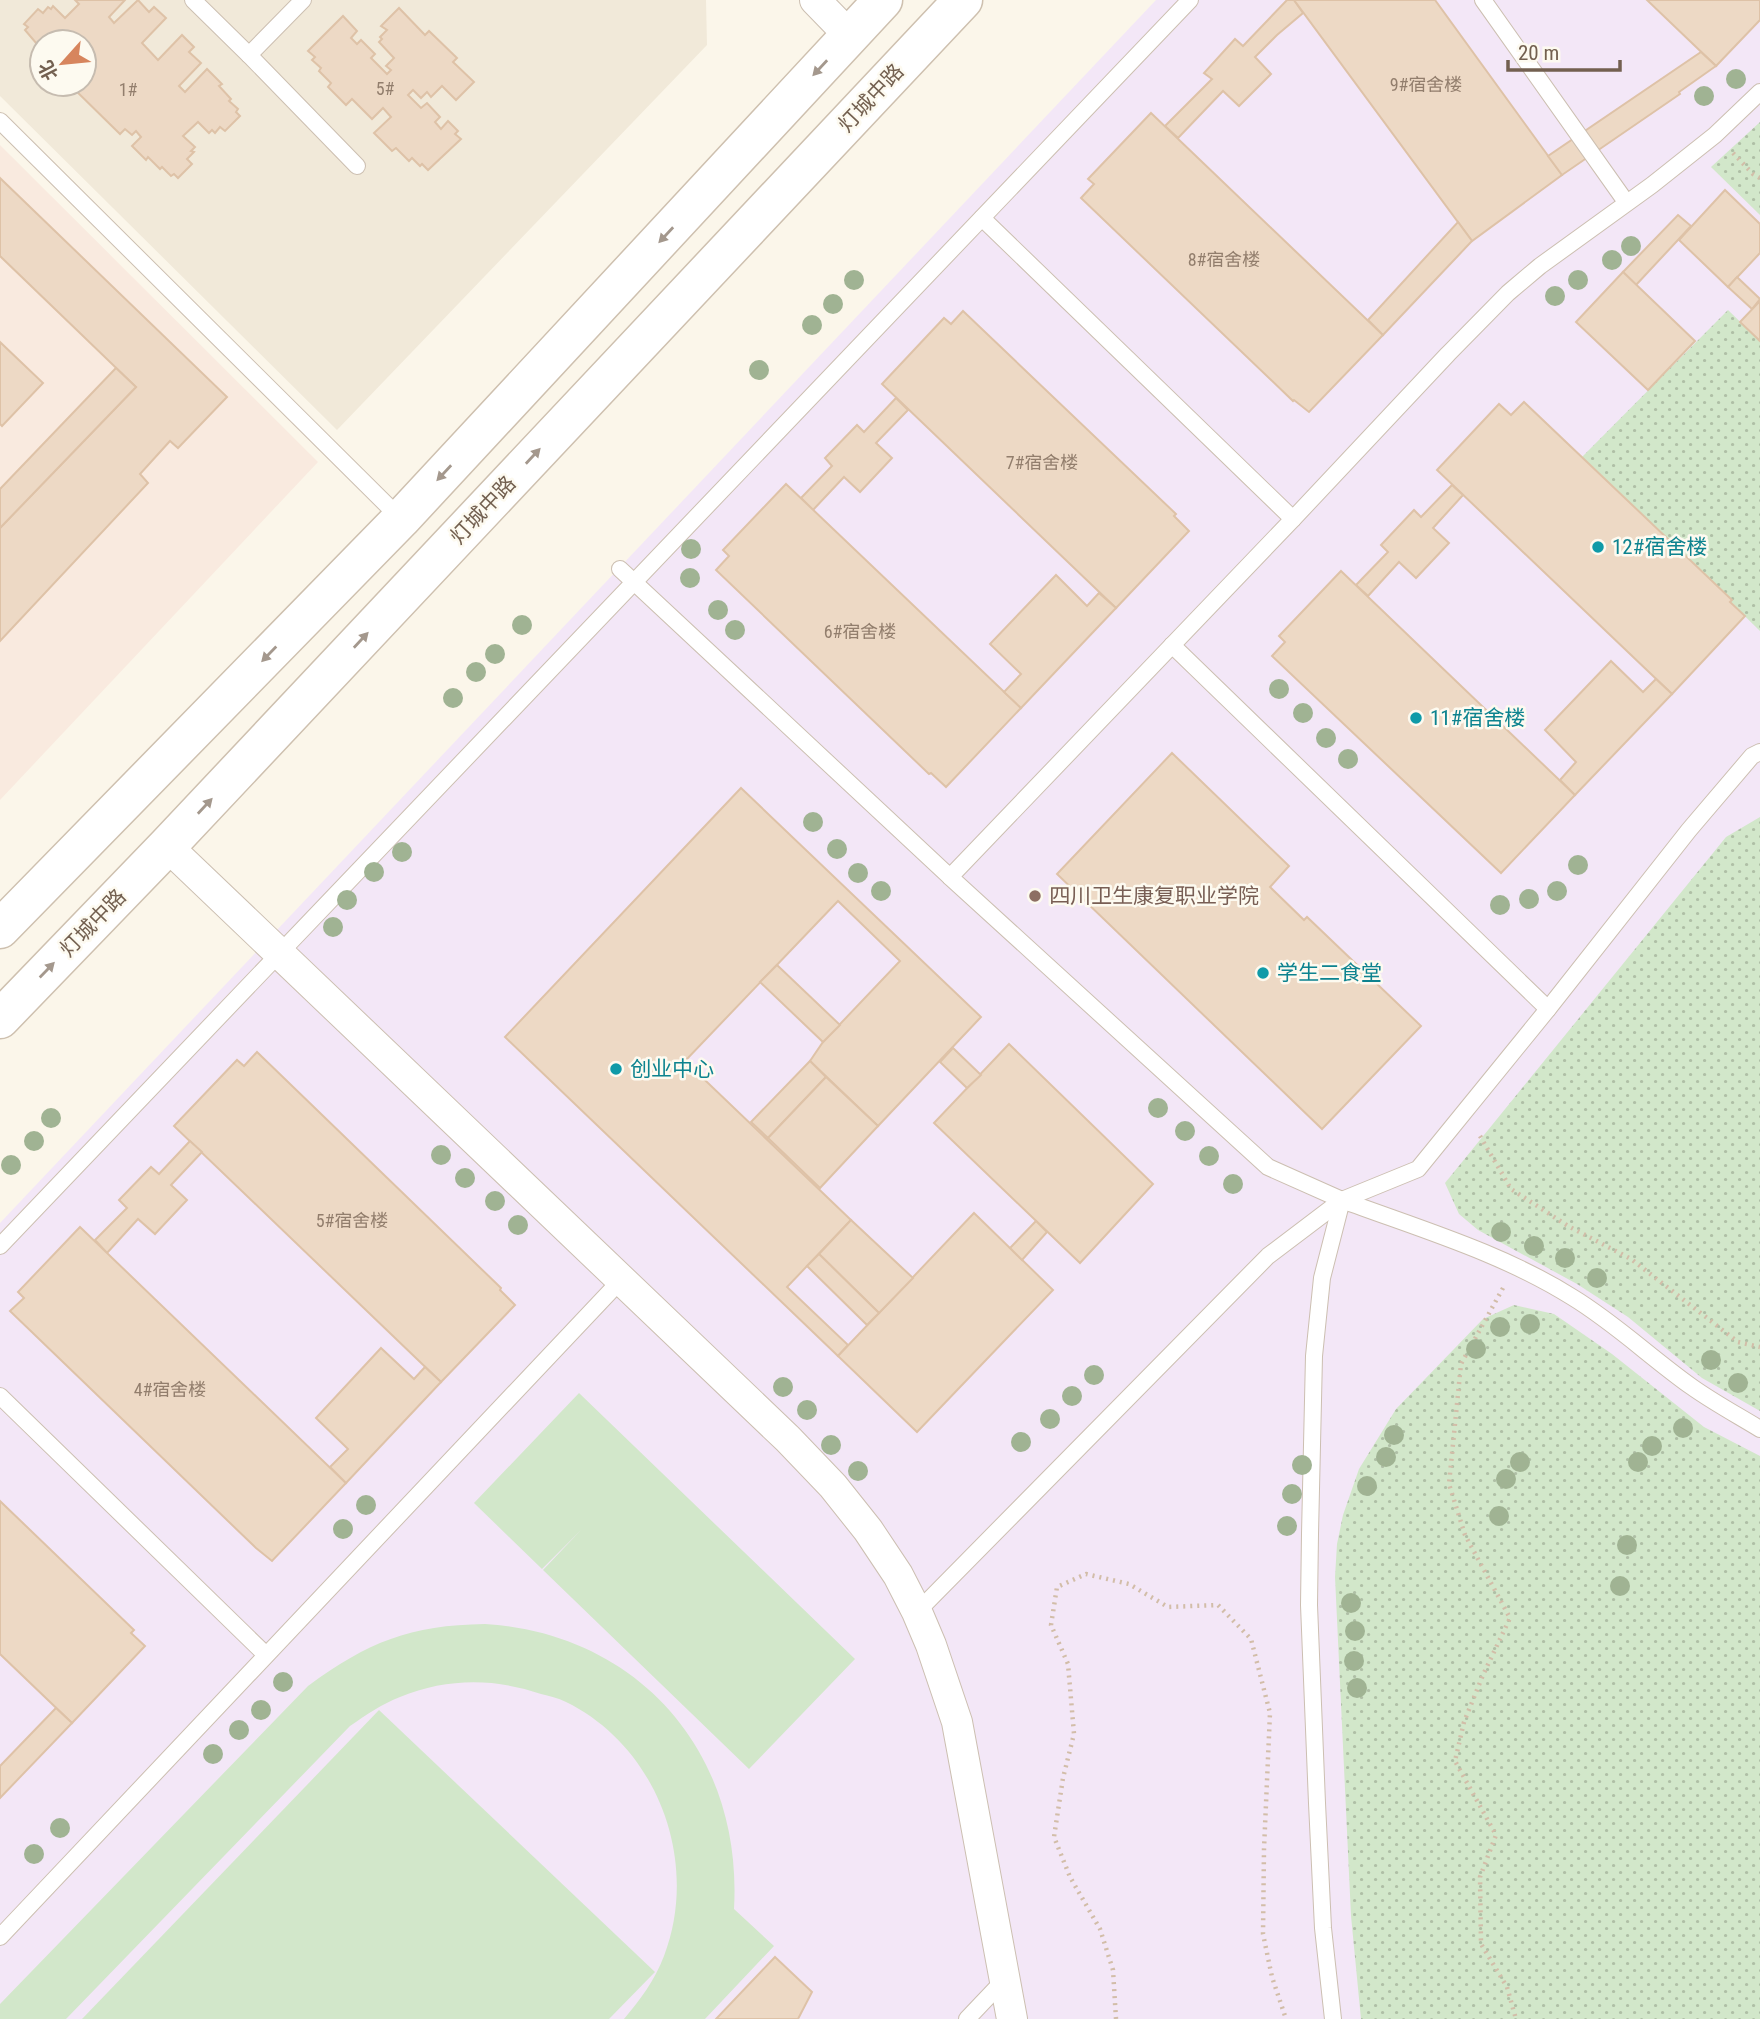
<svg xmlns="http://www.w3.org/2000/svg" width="1760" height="2019" viewBox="0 0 1760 2019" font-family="'Roboto Condensed','Noto Sans SC',sans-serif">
<defs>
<pattern id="grass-dots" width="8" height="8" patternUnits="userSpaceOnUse" patternTransform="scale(1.75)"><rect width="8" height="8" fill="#d2e7ca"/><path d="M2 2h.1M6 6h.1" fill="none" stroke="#afbfa6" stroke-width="1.8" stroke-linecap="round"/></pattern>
</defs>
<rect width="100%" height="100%" fill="#fbf6ea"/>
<path fill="#f1e9d9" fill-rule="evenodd" d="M0,0H706L707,45L337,430L0,96ZM42,42H84V84H42Z"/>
<path fill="#f9eadf" d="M0,145L318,462L0,800Z"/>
<path fill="#f3e7f7" d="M1156,0H1760V2019H0V1223Z"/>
<g fill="url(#grass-dots)">
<path d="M1760,122V215L1711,167Z"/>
<path d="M1728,310L1760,341V631L1582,457Z"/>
<path d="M1760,817V1411L1702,1378L1628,1317L1577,1284L1478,1230L1459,1214L1445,1183L1726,837Z"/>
<path d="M1514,1305L1554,1314L1612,1354L1704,1427L1760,1456V2019H1361L1351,1916L1335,1577L1337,1544L1343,1515L1359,1469L1396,1409L1483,1319Z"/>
</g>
<g fill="#d2e7ca">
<path d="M579,1393L855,1659L749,1769L543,1570L581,1530L542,1569L474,1503Z"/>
<path d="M485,1624C640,1634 743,1754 734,1909L774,1946L705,2019H624C640,2000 655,1980 664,1956C700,1862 658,1747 566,1702C558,1698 549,1696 541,1694C494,1678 447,1678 400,1697C382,1704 366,1715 350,1726L66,2019H0V2004L308,1686C368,1642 410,1625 485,1624Z"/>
<path d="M379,1710L655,1972L609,2019H82Z"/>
</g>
<g fill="#edd9c5" stroke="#dec2a7" stroke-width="2">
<path d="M75,0H125L109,17L114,23L138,0L149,12L154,7L166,18L142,43L158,60L182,35L194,47L189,52L201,63L179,86L185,92L207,69L222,84L219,86L231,99L229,101L238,109L236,112L240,116L225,131L220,127L215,133L212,130L209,133L198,122L183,136L195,147L191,151L194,152L187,159L192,164L178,178L174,174L171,176L162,167L160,169L148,157L146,160L132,146L141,137L136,131L132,135L125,129L120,134L69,84H84V42H42V50L25,30L28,27L24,24L38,9L43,13L48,7L51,9L53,6L65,18L79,4Z"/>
<path d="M1287,0H1294L1303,13L1277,35L1255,57L1271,74L1239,106L1223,91L1178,138L1165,126L1212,79L1204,73L1235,39L1243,46Z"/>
<path d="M1294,0H1435L1562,175L1472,241Z"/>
<path d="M1647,0H1760V20L1716,66Z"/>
<path d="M399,8L425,35L429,31L457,58L453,62L474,82L456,100L442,86L431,97L427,92L421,98L413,90L408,95L421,108L427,103L440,117L435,122L441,129L448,121L458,131L455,134L461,139L428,170L422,164L420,166L412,158L409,161L396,148L392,151L374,133L391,117L383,108L372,119L352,99L346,105L328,87L331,83L319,71L321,68L312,60L315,57L308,51L343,16L357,31L351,38L357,44L361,40L375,54L371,58L387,74L391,70L386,66L394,58L379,42L382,39L380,37L387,30L381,26Z"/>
<path d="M1701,52L1716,66L1679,92L1680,94L1562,175L1548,156Z"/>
<path d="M1151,113L1383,335L1309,412L1294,400L1293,401L1081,198L1094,184L1088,179Z"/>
<path d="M0,178L227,397L178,448L170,441L140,474L148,483L0,641V528L136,387L0,256Z"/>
<path d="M1725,190L1760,224V253L1728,287L1679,240Z"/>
<path d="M1678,215L1691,226L1636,285L1623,272Z"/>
<path d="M1458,222L1472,241L1383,335L1368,320Z"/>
<path d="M1623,272L1695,341L1648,390L1576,322Z"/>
<path d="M1737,277L1760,299L1752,309L1728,287Z"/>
<path d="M1760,301V341L1740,322Z"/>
<path d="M963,311L1176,514L1174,516L1189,531L1116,608L882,384L944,318L951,324Z"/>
<path d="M0,342L43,383L2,426L0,424Z"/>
<path d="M116,368L136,387L0,528V489Z"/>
<path d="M896,398L908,410L876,443L892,458L860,492L844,477L813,510L801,498L832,466L825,458L857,425L864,432Z"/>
<path d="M1524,402L1732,600L1730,602L1745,616L1672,694L1437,470L1499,404L1511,415Z"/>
<path d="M786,484L1021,708L946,787L931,773L929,774L716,570L729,556L723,550Z"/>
<path d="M1452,485L1463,495L1433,528L1449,543L1416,578L1399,562L1368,596L1356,585L1388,552L1381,545L1414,510L1421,517Z"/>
<path d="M1341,571L1575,795L1501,873L1272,656L1285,642L1279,636Z"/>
<path d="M1056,575L1087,606L1099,593L1116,608L1021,708L1004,692L1021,674L990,644Z"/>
<path d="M1611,661L1643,692L1656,679L1672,694L1575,795L1560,780L1576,762L1545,730Z"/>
<path d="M1172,753L1289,866L1270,887L1304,920L1307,917L1421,1026L1322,1129L1057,874Z"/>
<path d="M741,788L981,1017L878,1126L810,1061L823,1042L900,961L838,901L685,1061L851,1220L787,1287L848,1345L838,1356L505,1037Z"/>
<path d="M777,965L840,1025L823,1042L760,982Z"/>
<path d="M1009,1044L1153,1184L1080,1263L934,1123Z"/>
<path d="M953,1048L981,1075L967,1088L940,1062Z"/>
<path d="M257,1052L501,1288L500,1290L515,1305L441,1382L174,1126L237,1060L244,1066Z"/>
<path d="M810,1061L826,1077L768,1138L751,1122Z"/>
<path d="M826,1077L878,1126L820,1188L768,1138Z"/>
<path d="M190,1141L202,1152L171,1185L187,1200L155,1234L138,1219L107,1253L95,1240L127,1208L119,1200L151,1167L159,1174Z"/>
<path d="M974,1213L1053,1290L917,1432L838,1356Z"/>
<path d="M851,1220L913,1278L879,1313L819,1254Z"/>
<path d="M1036,1221L1047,1232L1022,1260L1010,1248Z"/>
<path d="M80,1227L346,1483L272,1561L256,1548L10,1311L24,1298L18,1292Z"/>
<path d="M819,1254L879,1313L867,1325L807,1266Z"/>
<path d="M381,1348L414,1379L425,1367L441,1382L346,1483L330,1467L348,1449L316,1418Z"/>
<path d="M0,1501L134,1630L131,1633L145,1646L72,1723L0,1654Z"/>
<path d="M56,1708L72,1723L0,1798V1766Z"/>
<path d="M775,1957L812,1992L798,2019H716Z"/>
</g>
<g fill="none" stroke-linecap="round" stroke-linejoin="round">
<g stroke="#ccbfb1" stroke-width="18">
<g id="lane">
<path d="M193,0L249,55L303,0"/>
<path d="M1483,0L1626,202"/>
<path d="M249,55L357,166"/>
<path d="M0,121L401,519"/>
<path d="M982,218L1293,519"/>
<path d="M620,569L950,877L1293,519L1448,354L1508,293L1540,266L1652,185L1715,135L1760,92"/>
<path d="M1172,645L1548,1009"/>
<path d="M950,877L1268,1167L1342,1200"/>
<path d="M0,1246L1190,0"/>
<path d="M0,1396L266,1655"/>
<path d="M917,1612L1268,1256L1342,1200L1418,1169L1548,1009L1689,830L1752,756L1760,752"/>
<path d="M0,1937L621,1280"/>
<path d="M967,2019L1005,1979"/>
<path d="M1333,2019L1323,1928L1317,1803L1309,1605L1310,1534L1314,1356L1322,1278L1342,1200C1420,1229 1502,1253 1572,1297C1615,1323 1651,1358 1692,1387C1713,1402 1737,1415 1760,1429"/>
</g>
</g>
<g stroke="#ccbfb1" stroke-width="32">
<g id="street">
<path d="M815,0L850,36"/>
<path d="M167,846L788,1439L833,1486L868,1530L898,1575L917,1612L931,1645L957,1722L1012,2019"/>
</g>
</g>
<g stroke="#cec0af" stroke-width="41">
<g id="secondary">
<path d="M0,929L401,519L883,0"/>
<path d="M0,1019L167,846L963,0"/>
</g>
</g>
<g stroke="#d2bda8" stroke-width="4.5" stroke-dasharray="2 5" stroke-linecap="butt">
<path d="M1733,153L1753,174L1760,178"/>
<path d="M1480,1136L1511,1189L1568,1226L1631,1259L1738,1342L1760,1347"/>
<path d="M1503,1288L1461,1364L1449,1484L1465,1535L1510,1618L1483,1675L1464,1722L1455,1761L1496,1835L1480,1877L1481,1944L1507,1987L1516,2019"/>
<path d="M1116,2019L1113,1970L1100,1929L1070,1877L1054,1837L1063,1778L1074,1734L1068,1664L1051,1625L1057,1587L1086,1574L1129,1584L1168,1607L1218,1605L1251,1639L1270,1713L1264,1849L1263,1934L1272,1977L1286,2019"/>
</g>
<use href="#lane" stroke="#fff" stroke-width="16"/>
<use href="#street" stroke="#fff" stroke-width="30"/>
<use href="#secondary" stroke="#fff" stroke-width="38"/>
</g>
<g fill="#a0b393">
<circle cx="1736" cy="79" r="10"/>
<circle cx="1704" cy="96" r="10"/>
<circle cx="1631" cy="246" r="10"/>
<circle cx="1612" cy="260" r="10"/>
<circle cx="854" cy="280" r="10"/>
<circle cx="1578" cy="280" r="10"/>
<circle cx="1555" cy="296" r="10"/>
<circle cx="833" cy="304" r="10"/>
<circle cx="812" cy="325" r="10"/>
<circle cx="759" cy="370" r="10"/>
<circle cx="691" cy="549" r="10"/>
<circle cx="690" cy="578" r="10"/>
<circle cx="718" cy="610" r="10"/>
<circle cx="522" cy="625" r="10"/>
<circle cx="735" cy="630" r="10"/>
<circle cx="495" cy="654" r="10"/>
<circle cx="476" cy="672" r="10"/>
<circle cx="1279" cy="689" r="10"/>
<circle cx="453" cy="698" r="10"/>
<circle cx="1303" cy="713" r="10"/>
<circle cx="1326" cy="738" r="10"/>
<circle cx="1348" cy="759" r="10"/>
<circle cx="813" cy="822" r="10"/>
<circle cx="837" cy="849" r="10"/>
<circle cx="402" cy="852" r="10"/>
<circle cx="1578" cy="865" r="10"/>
<circle cx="374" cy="872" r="10"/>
<circle cx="858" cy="873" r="10"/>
<circle cx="881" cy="891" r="10"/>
<circle cx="1557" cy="891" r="10"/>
<circle cx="1529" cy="899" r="10"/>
<circle cx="347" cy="900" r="10"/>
<circle cx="1500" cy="905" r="10"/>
<circle cx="333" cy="927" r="10"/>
<circle cx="1158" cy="1108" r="10"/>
<circle cx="51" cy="1118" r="10"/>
<circle cx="1185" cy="1131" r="10"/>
<circle cx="34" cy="1141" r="10"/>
<circle cx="441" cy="1155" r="10"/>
<circle cx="1209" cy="1156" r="10"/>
<circle cx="11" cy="1165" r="10"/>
<circle cx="465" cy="1178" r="10"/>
<circle cx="1233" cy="1184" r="10"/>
<circle cx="495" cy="1201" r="10"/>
<circle cx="518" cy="1225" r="10"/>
<circle cx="1501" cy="1232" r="10"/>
<circle cx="1534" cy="1246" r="10"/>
<circle cx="1565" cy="1258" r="10"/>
<circle cx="1597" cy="1278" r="10"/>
<circle cx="1530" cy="1324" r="10"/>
<circle cx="1500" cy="1327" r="10"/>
<circle cx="1476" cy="1349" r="10"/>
<circle cx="1711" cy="1360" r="10"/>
<circle cx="1094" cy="1375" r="10"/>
<circle cx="1738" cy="1383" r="10"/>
<circle cx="783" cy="1387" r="10"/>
<circle cx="1072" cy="1396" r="10"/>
<circle cx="807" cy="1410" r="10"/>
<circle cx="1050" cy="1419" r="10"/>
<circle cx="1683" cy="1428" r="10"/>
<circle cx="1394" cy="1435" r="10"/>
<circle cx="1021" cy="1442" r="10"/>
<circle cx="831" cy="1445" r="10"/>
<circle cx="1652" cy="1446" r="10"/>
<circle cx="1386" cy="1457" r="10"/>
<circle cx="1520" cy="1462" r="10"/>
<circle cx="1638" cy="1462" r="10"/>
<circle cx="1302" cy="1465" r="10"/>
<circle cx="858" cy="1471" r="10"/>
<circle cx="1506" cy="1479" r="10"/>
<circle cx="1367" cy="1486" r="10"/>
<circle cx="1292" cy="1494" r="10"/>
<circle cx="366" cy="1505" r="10"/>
<circle cx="1499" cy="1516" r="10"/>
<circle cx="1287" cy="1526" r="10"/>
<circle cx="343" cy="1529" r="10"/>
<circle cx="1627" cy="1545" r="10"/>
<circle cx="1620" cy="1586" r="10"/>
<circle cx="1351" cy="1603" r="10"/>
<circle cx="1355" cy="1631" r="10"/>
<circle cx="1354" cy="1661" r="10"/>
<circle cx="283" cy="1682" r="10"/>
<circle cx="1357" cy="1688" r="10"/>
<circle cx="261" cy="1710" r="10"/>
<circle cx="239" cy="1730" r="10"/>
<circle cx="213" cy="1754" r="10"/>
<circle cx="60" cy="1828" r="10"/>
<circle cx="34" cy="1854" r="10"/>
</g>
<defs><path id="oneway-solid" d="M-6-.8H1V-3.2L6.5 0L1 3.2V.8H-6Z" transform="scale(1.75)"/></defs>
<g fill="#a4988d">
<use href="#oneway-solid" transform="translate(820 68) rotate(133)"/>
<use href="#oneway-solid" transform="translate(666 235) rotate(133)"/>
<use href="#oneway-solid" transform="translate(533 456) rotate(-47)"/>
<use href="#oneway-solid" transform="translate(444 473) rotate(133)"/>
<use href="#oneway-solid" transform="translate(361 640) rotate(-47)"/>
<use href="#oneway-solid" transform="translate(269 654) rotate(134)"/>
<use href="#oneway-solid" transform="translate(205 806) rotate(-47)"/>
<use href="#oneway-solid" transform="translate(47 970) rotate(-46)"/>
</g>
<g fill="#0f9aa8" stroke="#fdfaf0" stroke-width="2.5">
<circle cx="1598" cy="547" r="7"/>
<circle cx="1416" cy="718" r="7"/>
<circle cx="1263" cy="973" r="7"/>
<circle cx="616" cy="1069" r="7"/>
</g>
<circle fill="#8d6e63" stroke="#fdfaf0" stroke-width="2.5" cx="1035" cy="896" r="7"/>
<g text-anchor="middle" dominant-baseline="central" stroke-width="5" stroke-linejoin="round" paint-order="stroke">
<g font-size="18" fill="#927e6d">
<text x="1426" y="84">9#宿舍楼</text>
<text x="385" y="88">5#</text>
<text x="128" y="89">1#</text>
<text x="1224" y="259">8#宿舍楼</text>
<text x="1042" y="462">7#宿舍楼</text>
<text x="860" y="631">6#宿舍楼</text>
<text x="352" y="1220">5#宿舍楼</text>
<text x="170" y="1389">4#宿舍楼</text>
</g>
<g font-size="21" fill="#736050" stroke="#fdfaf0">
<text transform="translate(871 98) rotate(-47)">灯城中路</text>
<text transform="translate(483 510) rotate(-47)">灯城中路</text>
<text transform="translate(93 923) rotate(-46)">灯城中路</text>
</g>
<g font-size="21" fill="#0d838f" stroke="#fdfaf0" text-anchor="start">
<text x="1612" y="547">12#宿舍楼</text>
<text x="1430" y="718">11#宿舍楼</text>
<text x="1277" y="973">学生二食堂</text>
<text x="630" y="1069">创业中心</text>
</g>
<g font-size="21" fill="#785e54" stroke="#fdfaf0" text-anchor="start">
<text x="1049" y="896">四川卫生康复职业学院</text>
</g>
</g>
<g transform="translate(63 63) rotate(243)"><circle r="33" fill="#fdfaf0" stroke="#c6bcb0" stroke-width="2"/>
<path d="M0-5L12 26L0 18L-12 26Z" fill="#d7855d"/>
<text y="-10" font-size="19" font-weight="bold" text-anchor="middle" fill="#736050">北</text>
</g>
<path d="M1508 60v10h112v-10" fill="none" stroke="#736050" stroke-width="3.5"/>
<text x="1518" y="60" font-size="21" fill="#736050" stroke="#fdfaf0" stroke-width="5" paint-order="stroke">20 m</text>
</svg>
